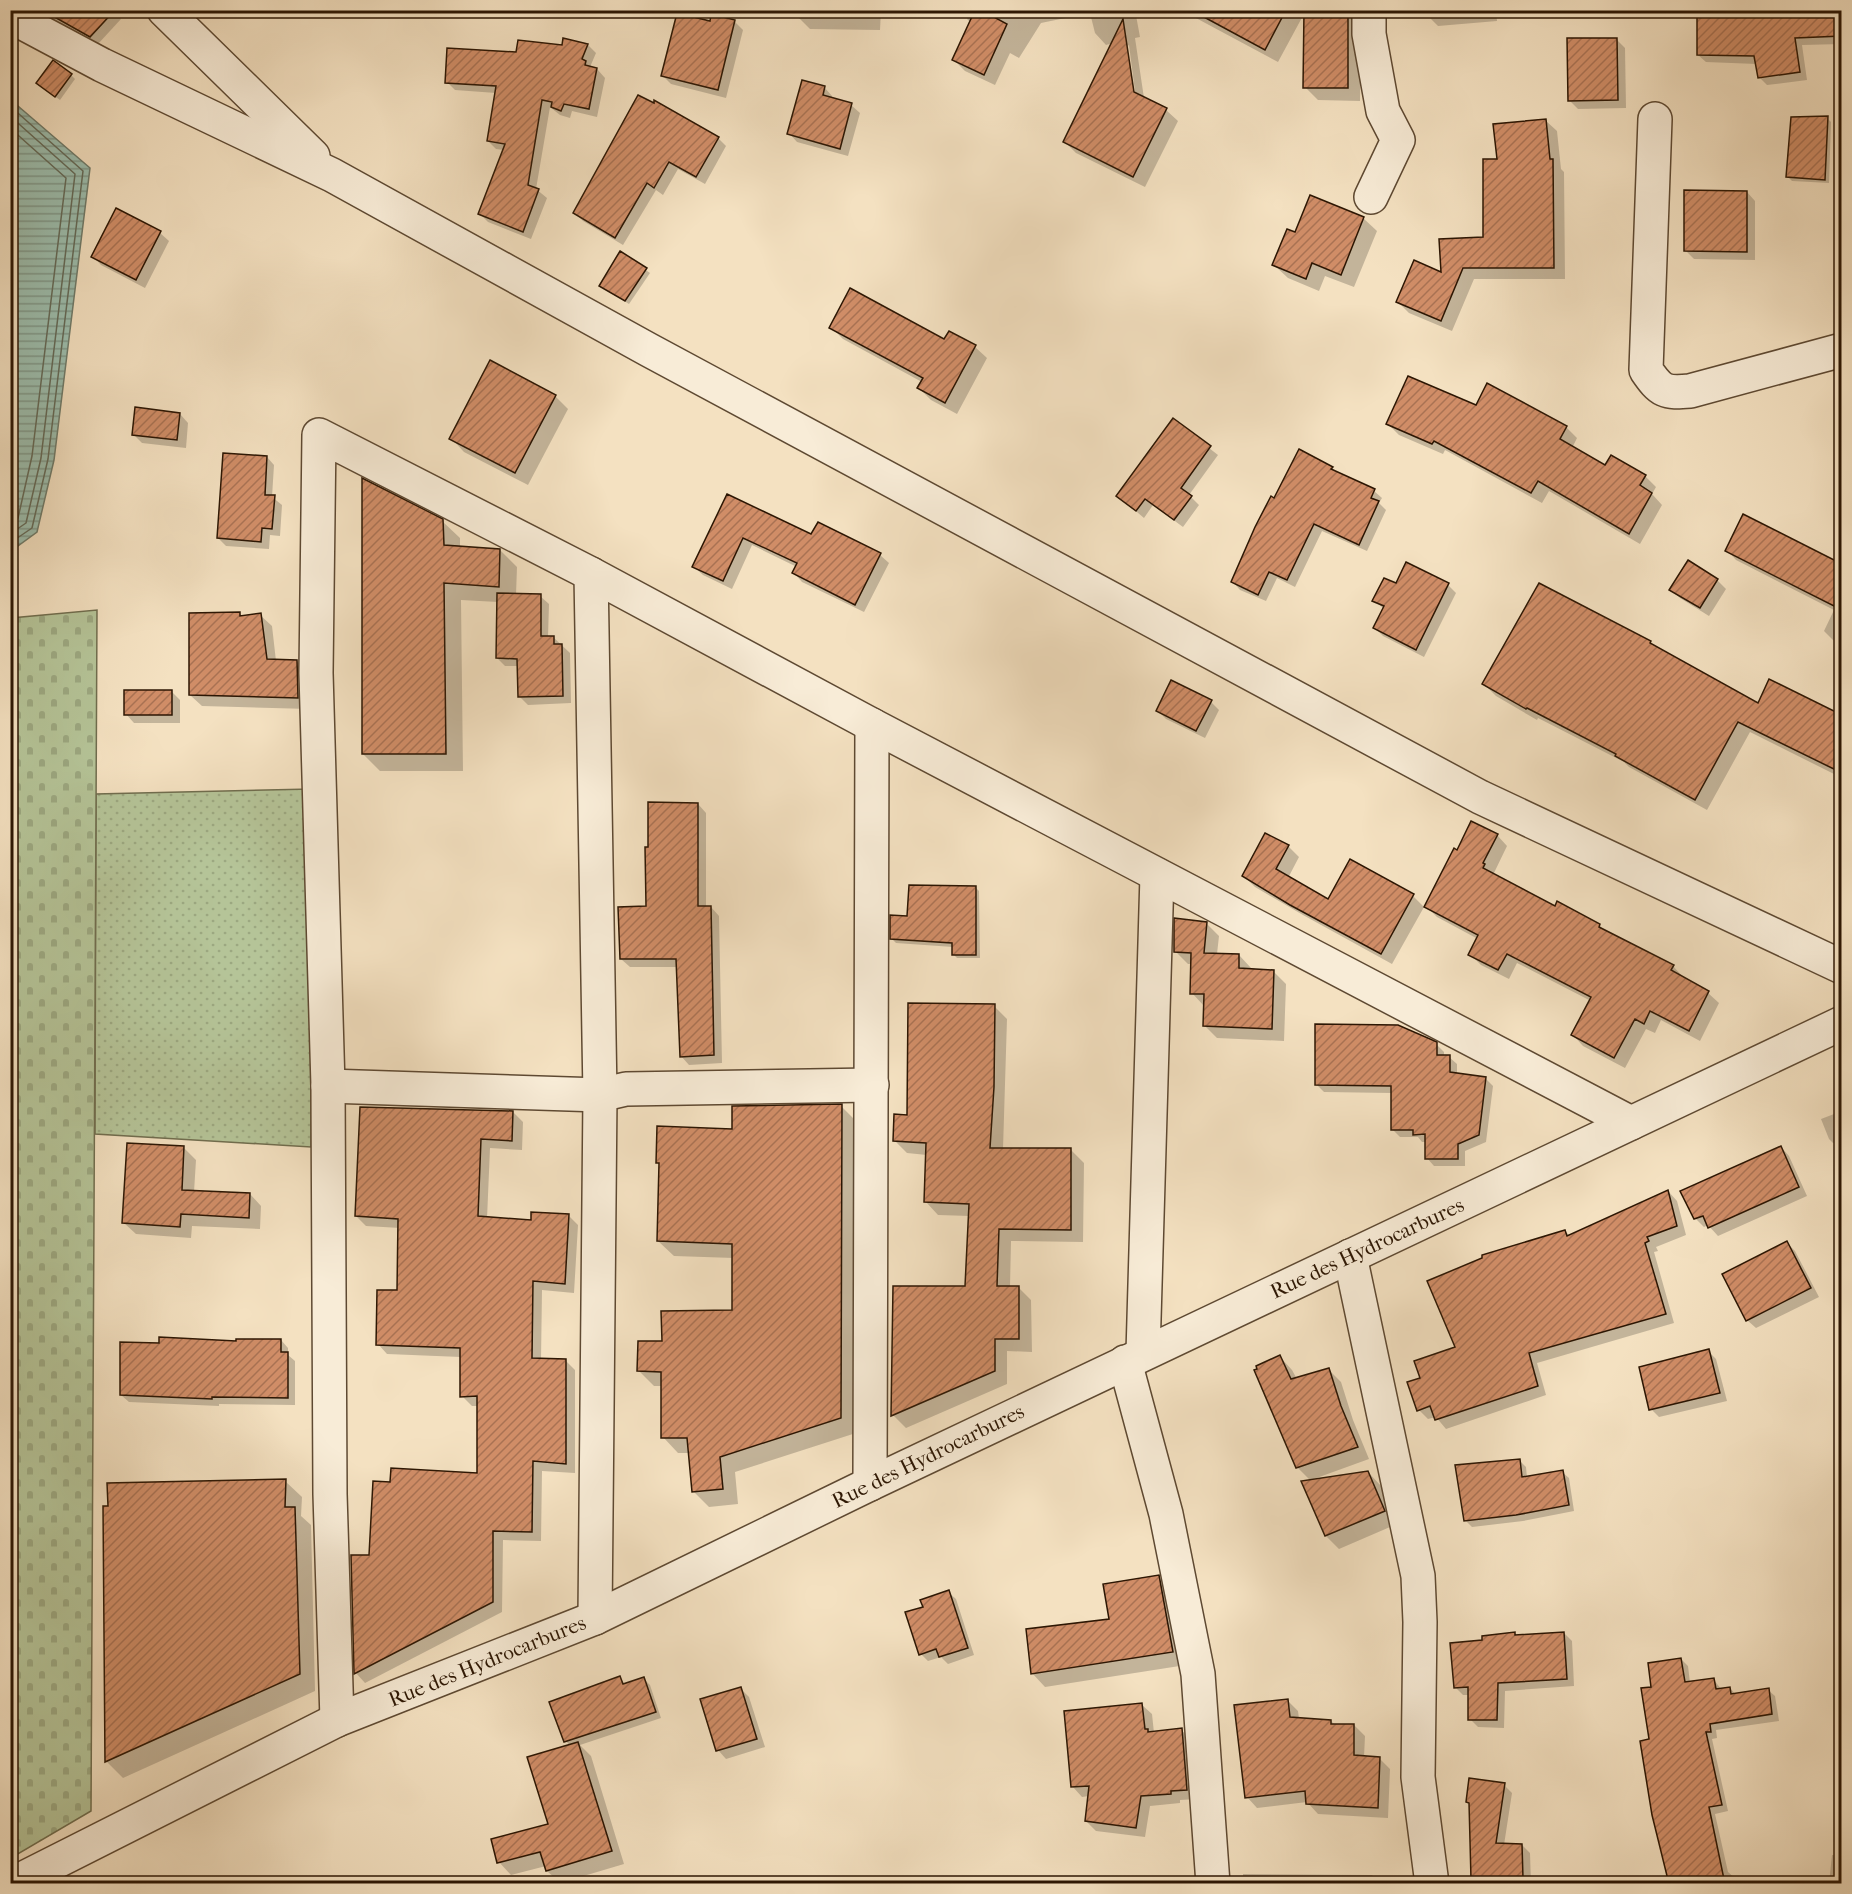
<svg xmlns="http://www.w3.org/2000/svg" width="1852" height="1894" viewBox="0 0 1852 1894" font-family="'IM FELL French Canon',serif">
<defs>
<pattern id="green-dots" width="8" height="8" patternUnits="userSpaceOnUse" patternTransform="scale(1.5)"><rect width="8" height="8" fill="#b5c498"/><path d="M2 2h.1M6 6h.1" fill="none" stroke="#9ca881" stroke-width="1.8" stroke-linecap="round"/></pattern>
<pattern id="cemetery-stones" width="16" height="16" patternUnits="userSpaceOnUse" patternTransform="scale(1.5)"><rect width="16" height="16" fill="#b5c498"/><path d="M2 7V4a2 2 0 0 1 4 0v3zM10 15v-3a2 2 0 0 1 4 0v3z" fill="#9ca881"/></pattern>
<pattern id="water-rules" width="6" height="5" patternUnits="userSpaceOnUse" patternTransform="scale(1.5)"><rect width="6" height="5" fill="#9cbeae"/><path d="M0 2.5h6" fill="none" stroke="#7f998b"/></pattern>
<pattern id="building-hatch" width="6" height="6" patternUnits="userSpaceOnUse" patternTransform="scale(1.5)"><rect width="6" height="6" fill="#d08d67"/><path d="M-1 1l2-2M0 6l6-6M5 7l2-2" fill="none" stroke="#a97253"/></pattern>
</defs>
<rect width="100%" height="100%" fill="#f4e1c1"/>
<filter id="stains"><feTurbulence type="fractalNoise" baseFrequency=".00333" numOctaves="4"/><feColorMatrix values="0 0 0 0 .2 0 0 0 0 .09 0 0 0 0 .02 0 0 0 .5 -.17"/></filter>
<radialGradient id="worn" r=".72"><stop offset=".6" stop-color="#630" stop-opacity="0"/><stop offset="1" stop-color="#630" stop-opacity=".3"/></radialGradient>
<path fill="url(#green-dots)" stroke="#706d4e" stroke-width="1.5" d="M312,789L311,1147L95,1134L96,794Z"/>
<path fill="url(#cemetery-stones)" stroke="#706d4e" stroke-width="1.5" d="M97,610L91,1811L11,1858V618Z"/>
<path fill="url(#water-rules)" stroke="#6f7b6a" stroke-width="1.5" d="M11,100L90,168L54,460L37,532L11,551Z"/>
<g fill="#0003" fill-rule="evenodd">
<path d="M44,10H112L121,19L98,44L55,21Z"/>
<path d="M797,10H881L880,30L810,29L797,16Z"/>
<path d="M972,10H1135L1140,37L1135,38L1144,98L1166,110L1178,121L1145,187L1076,153L1065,142L1113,43L1106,45L1095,33L1090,13L1041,23L1019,58L1010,53L995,85L965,71L954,60L971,23L967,19ZM1129,45L1136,99H1133L1126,47Z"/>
<path d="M1181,10H1361L1360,101L1318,100L1305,87V12L1278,62Z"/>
<path d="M1428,10H1496L1497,21L1438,26L1429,17Z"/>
<path d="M1699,10H1794V16L1842,15V44L1802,45L1807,80L1767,85L1759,77L1757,64L1706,62L1698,55Z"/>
<path d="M734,21L743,30L726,98L671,84L662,75L711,23Z"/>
<path d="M1616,39L1625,48L1626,108L1578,109L1569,100Z"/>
<path d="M564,40L588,45L596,53L590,67L597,69L605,78L597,117L572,111L570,118L560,115L550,107L536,189L547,198L531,239L488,222L480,214L504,150L496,149L488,141L496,93L455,90L447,82L518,54L563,47Z"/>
<path d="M71,75L75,79L60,100L42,87Z"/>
<path d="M824,87L832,96V99L851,105L860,113L848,156L797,142L789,133Z"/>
<path d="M639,97L718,138L726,146L705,184L678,169L663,195L656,190L623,245L583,221L575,213Z"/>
<path d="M1827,118L1831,122L1829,183L1792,181L1788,177Z"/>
<path d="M1545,120L1557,131L1561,169L1564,172L1565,279H1474L1452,331L1409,313L1398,302L1443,274L1484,239L1498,161Z"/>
<path d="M1747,192L1755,201V260L1694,259L1685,250Z"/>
<path d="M117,210L160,233L169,241L145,288L101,265L93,256Z"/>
<path d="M1363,218L1377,231L1354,287L1325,276L1319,291L1288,278L1274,265L1296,234Z"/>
<path d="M1834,237H1842V320L1835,314Z"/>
<path d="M621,253L650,273L629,304L600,286Z"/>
<path d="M831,327L975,347L987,358L957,414L931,400L919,388L922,382L843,339Z"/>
<path d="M555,396L568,409L528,485L464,452L451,438Z"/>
<path d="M1476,407L1566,427L1577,438L1572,448L1606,467L1645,476L1656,487L1652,494L1662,505L1640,544L1549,491L1542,503L1445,450L1443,454L1399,435L1388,424Z"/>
<path d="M180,414L188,423L186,448L142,443L133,434Z"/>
<path d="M1173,420L1218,455L1189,495L1199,505L1183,527L1153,505L1144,518L1118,496Z"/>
<path d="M267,457L274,465L272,497L282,505L280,536L270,535L269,549L226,546L218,538Z"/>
<path d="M1332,468L1338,474L1374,491L1382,498L1379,503L1386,510L1367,551L1322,531L1295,587L1277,578L1266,601L1240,590L1233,582L1275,500Z"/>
<path d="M727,496L812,536L880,555L889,563L864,612L802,582L794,573L797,567L752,545L732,589L703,575L694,567Z"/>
<path d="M442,521L460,538V548L500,550L517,567L516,595L540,596L549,604L548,637H553L570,653L571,703L528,705L519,696L518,666H505L497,658L498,602L461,600L463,771H380L363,754Z"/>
<path d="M1727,550L1842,579V644L1833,640L1824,631L1834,610L1736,560Z"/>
<path d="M1717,580L1726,589L1709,616L1680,598L1671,590Z"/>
<path d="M1396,585H1448L1456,593L1424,657L1383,636L1375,628L1384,609L1374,600Z"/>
<path d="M240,614L243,617L260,615L272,626L276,661H297L308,673L309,709L202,706L190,695Z"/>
<path d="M1650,643L1655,648L1758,705L1842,717V778L1750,732L1707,810L1629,767L1624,762L1538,718L1537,720L1496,696L1484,684Z"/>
<path d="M172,692L180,700V723H134L126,714Z"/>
<path d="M1211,702L1219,710L1205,738L1166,719L1158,711Z"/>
<path d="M698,804L706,813V907H711L719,916L722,1063L689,1065L681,1056L678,967H630L621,959Z"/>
<path d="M1497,835L1507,846L1493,875L1556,908L1599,925L1606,933L1673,966L1683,977L1708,993L1719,1003L1700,1041L1661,1020L1655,1033L1646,1029L1625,1068L1583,1046L1573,1035L1591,1001L1517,963L1509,979L1481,965L1470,954L1478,939L1437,917L1426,906L1458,852Z"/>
<path d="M1288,846L1299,857L1288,878L1329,901L1413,896L1424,907L1392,964L1303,915L1255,887L1244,876Z"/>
<path d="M975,887L979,891L980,958H957L953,954V947L896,943L892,939L908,918Z"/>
<path d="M1206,923L1219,936L1217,954L1239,955L1251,968V970L1273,971L1286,984L1284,1041L1217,1038L1205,1026L1204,1006L1192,993V964H1188L1175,951Z"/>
<path d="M994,1006L1007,1019L1003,1149L1071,1150L1084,1163L1083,1242L1011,1241L1010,1287H1018L1031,1300L1032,1352L1007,1351V1384L906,1428L893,1415L894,1287H967L970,1216L938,1215L926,1202L927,1155L907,1153L894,1140L908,1116Z"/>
<path d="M1436,1044L1444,1052V1056L1449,1057L1457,1064V1075L1485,1078L1493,1086L1486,1142L1465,1151V1166H1434L1427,1158V1142H1422L1418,1137H1400L1392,1129V1093L1324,1092L1316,1084Z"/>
<path d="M841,1106L856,1121V1433L735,1472L738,1504L709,1507L693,1491L689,1453H678L663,1437L662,1386H654L638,1370L663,1343L734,1311V1258L674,1256L658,1241L660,1165L657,1162L734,1131Z"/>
<path d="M1842,1111V1140L1833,1143L1829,1139L1821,1119Z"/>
<path d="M513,1112L523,1122L522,1150L490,1148L487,1219L532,1221L568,1215L578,1225L574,1293L542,1290L541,1360H565L575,1370V1473L542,1471L541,1541L503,1540L502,1612L365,1683L356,1673L353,1556H371L392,1483L479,1474V1406H472L462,1396L461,1357L387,1354L378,1344L399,1292L400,1228L366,1226L356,1216Z"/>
<path d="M1781,1147L1789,1156L1807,1196L1718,1236L1708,1225L1704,1227L1695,1218Z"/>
<path d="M184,1148L196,1160L194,1192L250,1194L261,1206L260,1229L192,1226L191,1238L136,1234L124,1223Z"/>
<path d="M1668,1191L1677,1201L1686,1235L1656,1247L1658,1251L1654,1252L1674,1323L1537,1363L1546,1395L1446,1429L1436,1417L1428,1419L1419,1410L1422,1379L1457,1348L1565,1231L1570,1236Z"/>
<path d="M1787,1243L1795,1251L1819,1297L1756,1328L1747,1320Z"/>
<path d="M281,1340L288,1348V1355L295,1361V1405L219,1404V1406L129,1402L121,1395L237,1343Z"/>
<path d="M1708,1351L1716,1359L1727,1401L1659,1417L1651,1409Z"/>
<path d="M1280,1357L1292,1370L1297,1379L1328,1369L1341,1382L1353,1420L1369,1459L1311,1480V1481L1368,1472L1381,1486L1397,1524L1339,1549L1326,1536L1304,1482L1311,1481L1297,1467Z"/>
<path d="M1519,1460L1526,1467L1527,1478L1562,1472L1569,1478L1574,1511L1523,1521L1472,1527L1465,1520Z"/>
<path d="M285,1481L302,1497L301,1516L311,1525L315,1691L123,1778L106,1761L109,1508Z"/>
<path d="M1159,1577L1172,1590L1186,1665L1045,1687L1032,1673L1110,1621Z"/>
<path d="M948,1592L956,1599L974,1655L948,1664L941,1657L928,1661L921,1654L924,1608Z"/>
<path d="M1564,1633L1572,1641L1574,1686L1505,1691L1504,1728L1478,1727L1470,1719V1695H1463L1455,1687L1484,1641L1514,1634L1517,1636Z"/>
<path d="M1681,1659L1688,1666L1690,1683L1714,1680L1721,1689L1730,1688L1736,1695L1768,1690L1775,1696L1779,1721L1716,1730L1717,1738L1712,1739L1728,1811L1715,1814L1728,1872L1736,1879V1884H1671L1650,1741L1653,1688Z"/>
<path d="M619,1678L626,1685L644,1679L650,1685L661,1718L580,1745L591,1756L624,1864L560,1883L547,1871L546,1866L511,1875L499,1862L549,1825L570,1746L566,1741Z"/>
<path d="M741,1689L749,1697L765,1747L726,1759L718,1750Z"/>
<path d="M1287,1700L1298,1711L1299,1719L1331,1721L1335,1725H1354L1365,1736L1364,1757L1380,1759L1390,1769L1388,1818L1318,1814L1307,1802L1257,1808L1247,1797Z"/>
<path d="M1142,1705L1152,1714L1154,1733L1181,1730L1191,1739L1197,1799L1180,1800V1803L1150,1806L1145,1837L1096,1831L1086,1821L1089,1796L1082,1797L1073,1787Z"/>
<path d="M1504,1785L1512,1793L1504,1845H1522L1530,1853L1531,1884H1478L1472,1878L1471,1805L1467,1802Z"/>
<path d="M1832,1855L1842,1856V1884H1829Z"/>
<path d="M1243,1874L1372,1875L1380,1884H1243Z"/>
<path d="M1049,1877L1074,1878L1080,1884H1049Z"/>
</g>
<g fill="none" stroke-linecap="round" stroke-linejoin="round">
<g stroke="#646a58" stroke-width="1.5">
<path d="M10,106L83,171L48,459L32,528L10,543"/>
<path d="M10,116L75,174L41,458L26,523L10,534"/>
<path d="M10,128L66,178L32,456L18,518L10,523"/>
</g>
</g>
<g fill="url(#building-hatch)" stroke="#2c1603" stroke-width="1.5">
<path d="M42,10H115L90,37Z"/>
<path d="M975,10H981L1007,24L984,75L952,60Z"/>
<path d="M1191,10H1286L1265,50Z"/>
<path d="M1304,10H1348V88H1303Z"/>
<path d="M1697,10H1787L1788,15L1842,13V36L1795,38L1800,72L1758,78L1754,56L1697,55Z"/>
<path d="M677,13L710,21L711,14L735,20L718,90L661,76Z"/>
<path d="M1123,19L1134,92L1167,108L1133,177L1063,142Z"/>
<path d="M563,38L588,44L582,59L586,61L585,65L597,68L589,109L564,104L561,111L551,107L552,102L542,100L528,185L539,189L523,232L478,214L505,144L487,141L496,86L445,83L447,48L516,52L518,40L562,45Z"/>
<path d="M1567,38H1617L1618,100L1568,101Z"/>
<path d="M53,60L72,74L55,97L36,83Z"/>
<path d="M802,80L825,86L823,95L852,103L840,149L787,134Z"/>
<path d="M638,95L654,103V100L719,137L696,177L669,162L654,188L647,183L615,238L573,213Z"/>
<path d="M1828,116L1825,180L1786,177L1791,117Z"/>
<path d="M1546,119L1550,159H1553L1554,268H1463L1441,321L1396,302L1414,260L1441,272L1439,239L1483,237V159H1497L1493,124Z"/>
<path d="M1684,190L1747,191V252L1684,251Z"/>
<path d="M1310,195L1364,217L1341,275L1312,263L1306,279L1272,265L1287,229L1295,232Z"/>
<path d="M116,208L161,231L136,280L91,257Z"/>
<path d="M620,251L647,268L625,301L599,286Z"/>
<path d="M850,288L944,339L949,331L976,345L945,403L917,388L923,378L829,328Z"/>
<path d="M490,360L556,395L515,473L449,439Z"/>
<path d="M1408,376L1476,405L1487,383L1567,426L1560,439L1605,465L1611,455L1646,475L1640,485L1652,493L1629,534L1538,481L1531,493L1434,441L1432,444L1386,424Z"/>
<path d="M135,407L180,413L177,440L132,435Z"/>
<path d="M1173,418L1211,446L1181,488L1192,496L1174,520L1145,499L1136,511L1116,496Z"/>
<path d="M1299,449L1333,467L1331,469L1375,489L1371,498L1379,501L1359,545L1314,524L1287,580L1269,572L1258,595L1231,582L1255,527L1271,496L1274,498Z"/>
<path d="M223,453L267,456L265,495H275L272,529L262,528L261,542L217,538Z"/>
<path d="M362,478L443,519L444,545L500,549L499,587L444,583L446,754H362Z"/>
<path d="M727,494L811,534L818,522L881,553L855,605L792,573L797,563L743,538L723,581L692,567Z"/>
<path d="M1743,514L1842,564V610L1725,551Z"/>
<path d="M1688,560L1718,579L1700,608L1669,590Z"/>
<path d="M1406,562L1449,583L1416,650L1373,628L1384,606L1372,601L1384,578L1396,583Z"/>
<path d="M1539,583L1651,641L1650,643L1758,703L1769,679L1842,715V773L1738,722L1695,800L1615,756L1616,754L1527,708L1526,709L1482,684Z"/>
<path d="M497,593L541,594V636H554V644H562L563,696L518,697L517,659L496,658Z"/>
<path d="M240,612V616L261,613L267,659L297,660L298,698L189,695V613Z"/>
<path d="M1171,680L1212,700L1196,731L1156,711Z"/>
<rect x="124" y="690" width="48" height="25"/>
<path d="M648,802L698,803V906H711L714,1055L680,1057L676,959H620L618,907L646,906L645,847H648Z"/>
<path d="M1471,821L1498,834L1483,863L1485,864L1483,868L1555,906L1557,901L1600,924L1599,927L1674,965L1671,970L1709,991L1689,1031L1650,1011L1644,1024L1635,1019L1614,1058L1571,1035L1591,997L1507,954L1498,970L1468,955L1478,935L1424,907L1454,848L1457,850Z"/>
<path d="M1265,833L1289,845L1276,869L1328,899L1350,859L1414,894L1381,954L1290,905L1242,876Z"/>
<path d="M909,885L976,886V955H952V943L890,939V915L907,916Z"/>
<path d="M1174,918L1207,922L1204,953L1239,954V968L1274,970L1272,1029L1203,1026L1204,994H1190L1191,953L1174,952Z"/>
<path d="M908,1003L995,1004L994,1087L990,1148H1071V1230L999,1229L997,1286H1019V1339H995V1371L891,1416L893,1286H965L969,1204L924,1202L926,1143L893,1141L894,1114L907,1115Z"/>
<path d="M1315,1024L1398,1025L1437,1042V1055H1450V1072L1486,1077L1479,1135L1458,1144V1159H1425V1134L1413,1135V1130H1391V1086L1315,1085Z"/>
<path d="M842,1104L841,1418L720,1457L723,1489L692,1492L687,1438H661V1372L637,1371L638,1341H662L661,1311L732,1310V1244L657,1241L659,1163H656L657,1126L732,1129V1106Z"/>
<path d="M360,1107L513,1111L512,1141L481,1139L478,1216L531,1220V1212L569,1214L565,1284L533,1281L532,1358L566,1359V1464L533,1461L532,1532L493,1531V1602L354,1674L351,1555H369L373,1481L390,1482L391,1468L477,1473V1396L460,1397V1348L376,1345L377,1290H397L398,1219L355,1216Z"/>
<path d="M127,1143L184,1146L182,1190L250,1193L249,1218L181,1214L180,1227L122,1223Z"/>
<path d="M1781,1146L1799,1187L1708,1228L1703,1216L1694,1219L1680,1191Z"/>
<path d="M1668,1190L1677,1226L1647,1237L1649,1241L1645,1243L1666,1314L1529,1353L1538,1386L1435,1420L1430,1406L1417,1411L1407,1382L1420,1378L1414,1361L1455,1347L1427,1281L1482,1258V1255L1565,1230L1567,1236Z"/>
<path d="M1787,1241L1811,1288L1746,1321L1722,1274Z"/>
<path d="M159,1337L236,1341V1339H281V1352H288V1398L212,1397V1399L120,1395V1342L159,1343Z"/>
<path d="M1709,1349L1720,1393L1649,1410L1639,1367Z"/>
<path d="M1280,1355L1291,1379L1329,1368L1341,1406L1358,1447L1296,1468L1254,1370L1257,1369L1256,1366Z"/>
<path d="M1520,1459L1522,1477L1563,1470L1569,1505L1516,1515L1464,1521L1455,1465Z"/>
<path d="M1368,1471L1385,1511L1325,1536L1301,1481Z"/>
<path d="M286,1479L285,1507H295L300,1674L105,1762L103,1506H108L107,1483Z"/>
<path d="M1159,1575L1173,1652L1031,1674L1026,1629L1109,1619L1103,1584Z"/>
<path d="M949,1590L968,1648L939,1657L936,1649L919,1655L905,1612L923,1607L920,1600Z"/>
<path d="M1515,1632V1635L1564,1632L1567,1679L1498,1683L1497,1720H1468V1687L1454,1688L1450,1643L1482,1640V1636Z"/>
<path d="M1681,1658L1685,1682L1714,1678L1716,1689L1730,1687L1731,1694L1769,1688L1772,1714L1710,1724L1711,1732H1706L1722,1805L1709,1807L1725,1884H1669L1652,1815L1640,1741L1649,1739L1641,1688L1651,1687L1648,1663Z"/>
<path d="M620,1676L623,1684L644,1677L656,1712L564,1742L549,1702Z"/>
<path d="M741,1687L757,1739L716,1751L700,1699Z"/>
<path d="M1288,1699L1290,1717L1331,1720V1724H1354V1755L1380,1757L1378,1808L1306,1804L1305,1791L1245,1798L1234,1705Z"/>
<path d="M1142,1703L1145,1729H1148V1732L1182,1728L1187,1790L1171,1791V1794L1141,1796L1136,1828L1085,1821L1089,1786L1071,1787L1064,1711Z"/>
<path d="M578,1742L612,1851L546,1871L540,1852L497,1863L491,1839L548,1824L527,1757Z"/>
<path d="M1469,1778L1505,1783L1496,1843L1522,1844L1523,1878L1471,1879L1469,1803L1466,1802Z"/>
</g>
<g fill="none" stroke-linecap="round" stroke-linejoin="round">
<g stroke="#5e4932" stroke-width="36">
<g id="street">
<path d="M164,10L313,156"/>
<path d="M1369,10V34L1383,111L1398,140L1371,197"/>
<path d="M10,16L102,65L332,175L649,350L1480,797L1842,967"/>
<path d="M1655,119L1646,370C1661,392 1665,393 1690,391L1842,350"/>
<path d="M591,574L600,1095L595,1618"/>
<path d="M328,1086L600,1095L626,1089L872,1085"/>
<path d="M1350,1256L1418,1576L1420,1622L1418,1777L1432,1884"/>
<path d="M1143,1353L1157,875"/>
<path d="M1125,1362L1166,1514L1198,1674L1213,1884"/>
<path d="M870,1484L872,725"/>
<path d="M337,1720L330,1494L328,1086L316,673L319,435L591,574L872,725L1631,1123"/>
<path d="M12,1884L337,1720L595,1618L870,1484L1842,1023"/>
</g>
</g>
<use href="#street" stroke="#f8ecd7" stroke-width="33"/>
</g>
<g text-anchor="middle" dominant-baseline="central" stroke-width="6" stroke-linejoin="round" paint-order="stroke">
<g font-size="21" fill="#2c1603" stroke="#f8ecd7">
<text transform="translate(1367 1248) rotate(-25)">Rue des Hydrocarbures</text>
<text transform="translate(928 1456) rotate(-26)">Rue des Hydrocarbures</text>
<text transform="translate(487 1661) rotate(-22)">Rue des Hydrocarbures</text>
</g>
</g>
<rect width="1852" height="1894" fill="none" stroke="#f4e1c1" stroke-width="36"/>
<rect x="12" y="12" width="1828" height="1870" fill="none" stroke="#2c1603" stroke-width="3"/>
<rect x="18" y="18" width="1816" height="1858" fill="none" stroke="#2c1603" stroke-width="1.5"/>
<rect width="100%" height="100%" filter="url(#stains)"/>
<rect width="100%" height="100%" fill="url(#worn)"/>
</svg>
